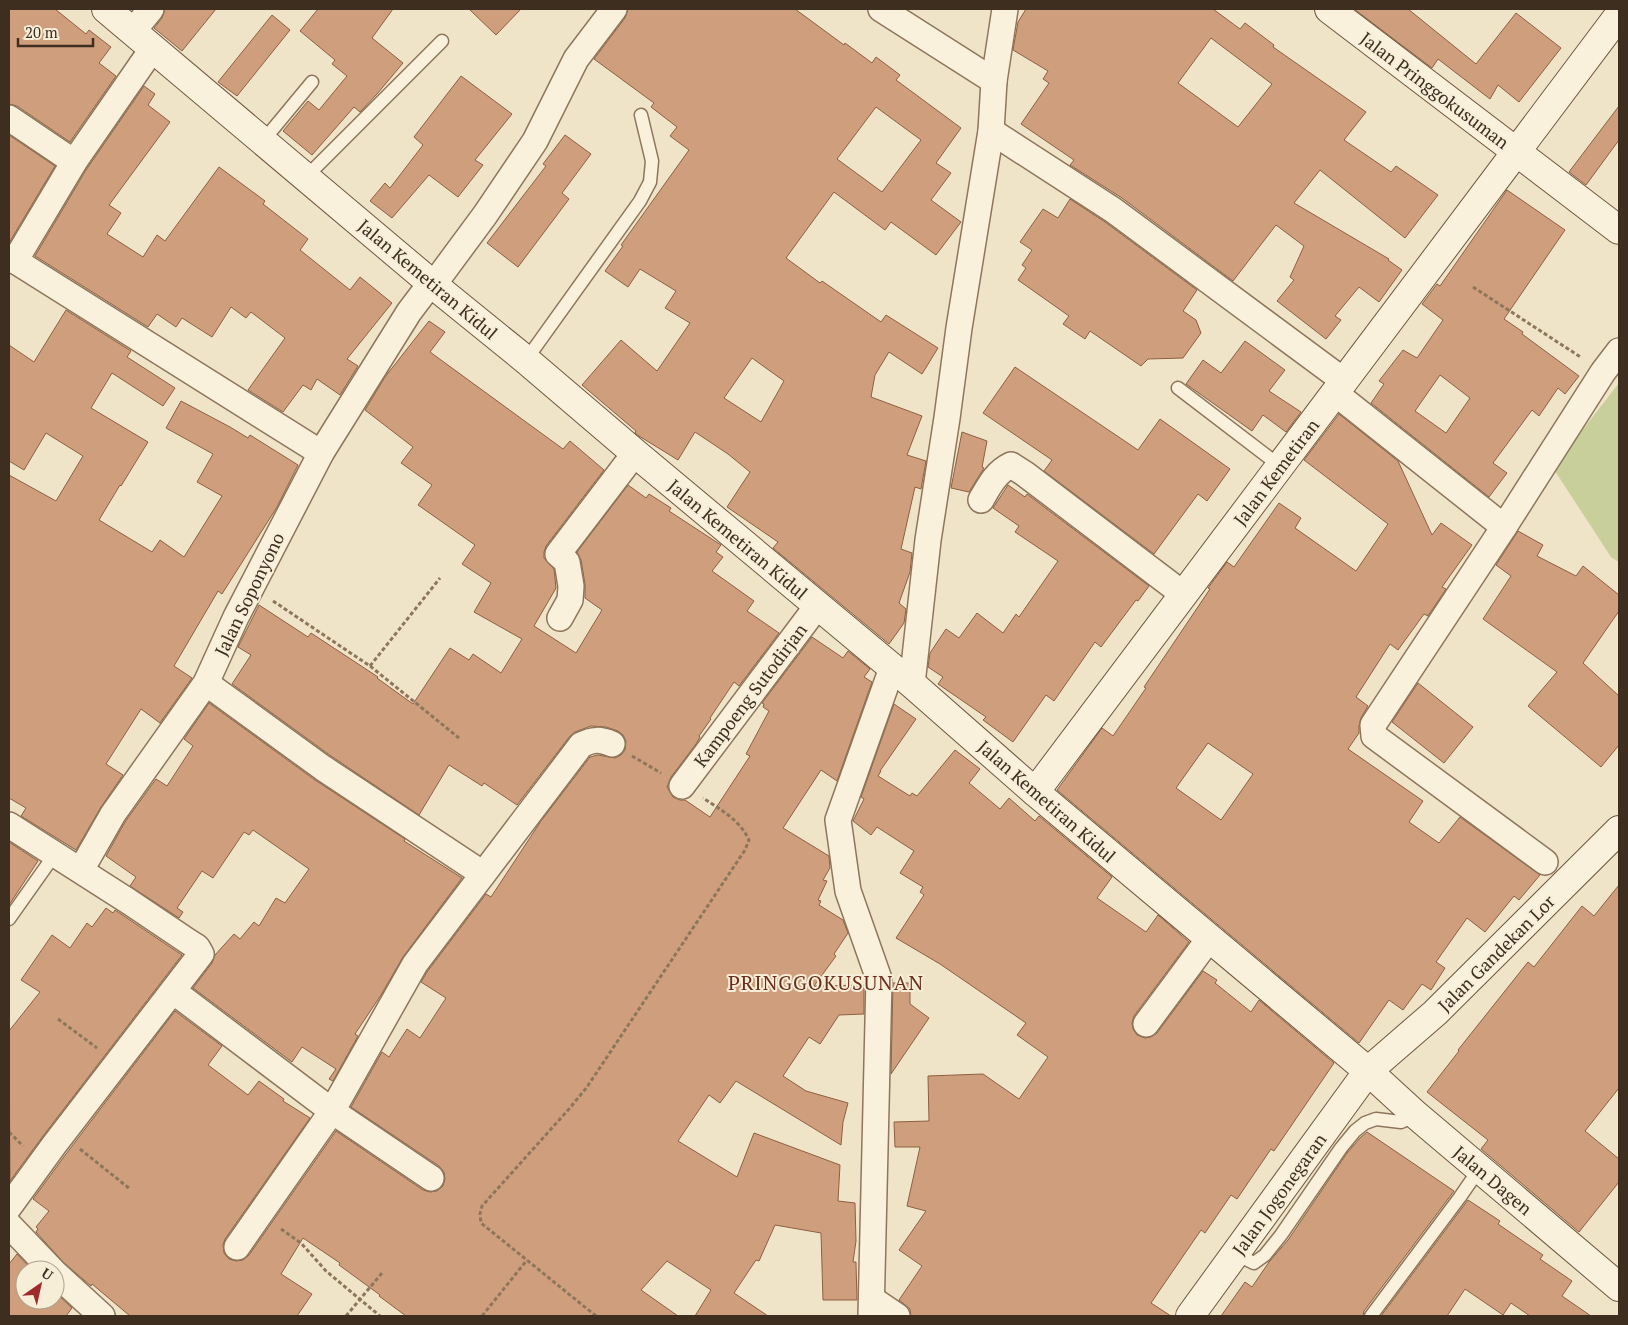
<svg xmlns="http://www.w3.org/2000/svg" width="1628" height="1325" viewBox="0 0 1628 1325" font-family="'PT Serif',serif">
<rect width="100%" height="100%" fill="#f0e4c8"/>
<path fill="#c9cf9b" d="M1619,383V562L1611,557L1553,468Z"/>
<g fill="#cf9f7d" stroke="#8d5f41" fill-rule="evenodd">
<path d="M9,9H55L86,34L89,30L111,47L99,63L116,76L70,142L17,106L9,104Z"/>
<path d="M165,9H216L182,51L154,28L162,18Z"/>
<path d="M318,9H393L372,38L403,63L377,94L360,112L354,107L312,155L283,131L308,101L319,110L347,76L332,64L335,60L300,31Z"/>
<path d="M469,9H521L496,35Z"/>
<path d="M628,9H795L844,45L845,43L872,63L876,57L900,75L896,80L961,128L936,163L951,173L931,200L961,222L936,255L891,222L885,230L834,192L786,258L820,283L822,281L881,322L886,315L938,348L922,374L889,352L875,375L871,397L922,416L907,455L926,461L921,489L915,487L901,549L912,553L910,572L899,603L906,609L904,623L889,644L773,548L778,542L727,507L750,472L728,454L695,432L678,460L639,436L635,433L636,431L582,385L621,340L657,371L690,323L665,308L676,291L640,269L628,287L605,271L623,246L621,245L689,150L670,136L677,127L651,107L654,103L594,59L625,18ZM876,107L921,140L882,192L837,159ZM752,358L784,381L761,422L724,398Z"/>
<path d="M1026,9H1213L1240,29L1245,23L1274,45L1273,47L1366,112L1344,140L1391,172L1396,166L1438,195L1405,238L1320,170L1294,203L1389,259L1388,260L1402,270L1379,302L1359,287L1335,316L1341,320L1326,339L1277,301L1294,280L1290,277L1304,246L1276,225L1233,281L1122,198L1070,165L1074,160L1021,124L1049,83L1043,79L1048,71L1013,50L1018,22ZM1211,38L1272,84L1238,127L1178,83Z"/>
<path d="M1354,9H1408L1476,64L1516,13L1561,48L1519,102L1498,85L1490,99L1438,59L1432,68Z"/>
<path d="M272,15L290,30L237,96L218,82Z"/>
<path d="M461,76L512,114L475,160L483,165L458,197L429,175L392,218L370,201L385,183L390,188L423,145L414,137Z"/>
<path d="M144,86L155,94L148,105L170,122L109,205L121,213L107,234L143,257L157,235L165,241L219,167L265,201L263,204L308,239L300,250L350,290L360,277L392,303L347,359L358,366L340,395L317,379L311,390L303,385L283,412L248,390L285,338L251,312L246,318L231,307L212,337L182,318L176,327L157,314L148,327L35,256L86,170Z"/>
<path d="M1619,106V140L1586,185L1569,172Z"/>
<path d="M9,135L55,166L9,243Z"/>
<path d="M565,135L591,154L562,193L569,199L518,267L487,243L546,166L543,164Z"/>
<path d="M1507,190L1565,230L1504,319L1523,332L1522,334L1579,376L1565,394L1558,388L1539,416L1532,410L1493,463L1507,473L1489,497L1371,403L1384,384L1379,381L1403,350L1417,358L1443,320L1422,304L1437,284L1440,286ZM1440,375L1470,398L1446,433L1415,411Z"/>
<path d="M1070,199L1105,222L1197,290L1183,311L1196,320L1201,333L1183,358L1148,359L1141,366L1090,331L1085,339L1063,324L1069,316L1018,280L1026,268L1022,265L1032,250L1020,242L1043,209L1058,218Z"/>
<path d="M66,310L131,351L127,357L175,388L163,406L112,373L91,408L148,442L121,486L120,485L99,520L152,552L160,540L184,557L222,496L197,482L213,454L166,428L181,401L230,427L248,438L250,435L298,465L277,507L222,594L218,591L174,666L192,678L160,723L141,709L106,764L123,775L101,807L76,850L21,816L26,808L9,798V475L56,501L83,456L46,433L24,470L9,461V345L34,362Z"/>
<path d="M429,321L445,332L430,352L563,449L570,441L604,470L546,546L544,552V558L554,569L556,588L534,626L576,653L602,610L585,598V584L581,560L577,552L628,485L646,498L649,494L671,508L669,511L721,545L716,552L723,557L712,571L754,601L747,611L779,633L739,686L734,682L710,718L711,719L699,736L700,737L696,744L671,777L667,787L673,797L680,800H685L710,817L750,756L746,754L769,711L763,707L764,704L762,703L812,637L843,658L848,651L870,669L864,677L872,682L837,781L821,770L783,828L829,856L830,868L823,880L827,881L818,900L821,901L819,905L843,920L848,933L834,954L836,956L814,986L864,985V1014L839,1015L820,1044L809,1037L783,1076L806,1091L848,1103L843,1122L841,1145L736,1081L720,1103L709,1095L678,1141L737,1177L754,1133L840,1165L838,1201L855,1203L856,1241L853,1262H856L857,1300H823L821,1233L775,1225L759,1261L756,1260L734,1293L768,1316H695L711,1290L667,1261L641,1290L678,1316H406L379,1296L380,1295L339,1265L340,1263L303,1238L281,1274L312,1294L297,1316H130L92,1284L91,1286L63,1262L36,1232L38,1229L36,1227L49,1211L33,1199L66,1154L175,1011L222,1046L208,1065L248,1095L259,1081L284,1099L283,1101L310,1118L225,1239L223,1245L224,1253L229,1259L236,1261L243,1260L249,1255L336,1131L423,1190L430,1192L437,1191L443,1186L445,1179L444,1172L439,1166L351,1107L382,1052L389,1057L407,1029L420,1038L446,998L421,982L427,972L486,894L491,897L541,821L590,757L598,755L615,758L621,755L625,750L626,741L623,735L618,731L606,727L591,726L575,732L570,736L517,805L484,783L482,786L449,765L419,815L331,756L232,684L251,655L238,647L259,605L308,637L311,633L378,677L377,678L413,704L450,648L469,660L473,654L501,673L522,639L474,612L491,583L462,564L475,545L418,505L432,485L401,463L413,447L365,410L385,377Z"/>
<path d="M1245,341L1285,370L1269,391L1301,412L1286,432L1263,415L1252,431L1186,384L1203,360L1221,373Z"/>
<path d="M1015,367L1138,450L1160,419L1230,469L1207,501L1198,494L1154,554L1044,471L1052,460L983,413Z"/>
<path d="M1339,414L1398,461L1432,535L1441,523L1472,545L1442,587L1446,589L1428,616L1424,614L1398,650L1390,644L1356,697L1368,706L1361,718L1359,726V733L1348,749L1423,801L1409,822L1439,843L1460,817L1540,875L1519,900L1514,896L1485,932L1467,918L1436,962L1445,968L1431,990L1422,984L1403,1010L1389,1000L1359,1043L1057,790L1102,728L1113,736L1146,688L1144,687L1210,589L1208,588L1227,562L1234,567L1279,503L1301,518L1295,528L1356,571L1388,524L1304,460ZM1208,743L1253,774L1221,820L1176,788Z"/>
<path d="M962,432L987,441L982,467L984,468L969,492L951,488Z"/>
<path d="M1008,485L1025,497L1027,494L1149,586L1138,601L1136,600L1101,647L1095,642L1054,701L1046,695L1013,742L983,720L986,717L938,684L943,677L928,667L930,653L946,629L959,638L977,613L1003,633L1016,614L1019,617L1058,561L1015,532L1019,526L993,508Z"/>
<path d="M1518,531L1543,545L1537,556L1576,576L1583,566L1619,595V611L1583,663L1619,696V745L1601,767L1528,706L1557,672L1483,619L1511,576L1496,565Z"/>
<path d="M1418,683L1473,727L1444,763L1392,722Z"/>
<path d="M209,703L315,780L405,839L404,841L462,878L403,957L381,995L355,1034L358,1036L333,1081L329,1079L336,1069L302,1047L292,1062L193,988L212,963L215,955L234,934L240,939L254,922L259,926L276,898L285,903L309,869L253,830L249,835L244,832L213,878L202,871L177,908L183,912L179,918L130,886L136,877L106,856L125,822L156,779L167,786L193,746L184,739Z"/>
<path d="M894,704L916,719L880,771H881L878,776L910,796L912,793L917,796L955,750L980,769L969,783L1000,809L1009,798L1035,821L1039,816L1112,877L1097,898L1146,932L1158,915L1189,942L1134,1016L1132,1023L1133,1029L1137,1035L1145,1038L1151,1037L1157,1033L1203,971L1217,980L1215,983L1251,1012L1259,1000L1334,1063L1274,1151L1271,1149L1237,1199L1231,1195L1205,1233L1201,1230L1151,1303L1171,1316H911L910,1309L899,1300L922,1266L899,1250L926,1211L907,1206L920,1147H895L894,1122L929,1121L928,1076L983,1074L1019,1099L1048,1057L1017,1035L1026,1023L940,964L896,938L924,895L920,892L923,887L900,873L914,851L877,827L871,835L853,821L864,799L861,797Z"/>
<path d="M9,842L38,861L9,905Z"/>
<path d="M1619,885V1088L1585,1131L1619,1159V1182L1579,1232L1481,1149L1488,1140L1427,1092L1459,1051L1458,1050L1528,962L1534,967L1582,906L1594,916Z"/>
<path d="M106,908L113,913L115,910L182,955L43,1136L10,1181L9,1031L40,992L21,980L52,935L70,948L87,923L92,927Z"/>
<path d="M893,983H910V1004L929,1018L891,1074Z"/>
<path d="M1367,1132L1454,1191L1364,1311L1363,1316H1221L1245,1282L1252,1287L1269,1262L1288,1240L1347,1153L1361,1137Z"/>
<path d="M1468,1200L1500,1221L1498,1224L1543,1255L1540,1259L1572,1281L1562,1296L1591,1316H1530L1511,1303L1503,1315L1465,1289L1447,1316H1381Z"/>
<path d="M17,1254L32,1270H25V1300H55V1292L72,1308L66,1316H9V1264Z"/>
</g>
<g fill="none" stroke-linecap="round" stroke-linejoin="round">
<g stroke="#8d765c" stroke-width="15">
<g id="lane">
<path d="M263,141L312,82"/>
<path d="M306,177L442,41"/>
<path d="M526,360L640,201L650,182L652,161L641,115"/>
<path d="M1178,388L1280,466"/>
<path d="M9,919L55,854"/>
<path d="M1235,1254L1254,1263L1265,1255L1281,1235L1341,1148L1355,1131L1365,1123L1376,1119L1401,1122L1416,1115"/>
<path d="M1371,1316L1460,1197L1480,1168"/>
</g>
</g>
<g stroke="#8d765c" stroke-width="28">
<g id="street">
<path d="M881,9L994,81"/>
<path d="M133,31L151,9"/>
<path d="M9,118L74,162"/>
<path d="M991,131L1113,210L1344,381"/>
<path d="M9,257L321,453"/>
<path d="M15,261L74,162L153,48"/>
<path d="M434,284L485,215L535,141L576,59L614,9"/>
<path d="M1335,393L1504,527"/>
<path d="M981,500C989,486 996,472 1011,465L1025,474L1183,594"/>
<path d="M560,618L570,600L571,586L567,562L558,554L635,453"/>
<path d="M206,683L323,768L483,874"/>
<path d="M912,684L928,540L947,418L959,328L991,131L994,81L1005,9"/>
<path d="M682,786L818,605"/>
<path d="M9,825L128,901L189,942L197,947L201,954L54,1145L9,1207"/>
<path d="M1545,862L1374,736L1373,725L1504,527L1603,372L1619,351"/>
<path d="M81,870L113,814L206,683L236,617L321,453L409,312L431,283"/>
<path d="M173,991L332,1111L431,1178"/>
<path d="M1146,1024L1209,939"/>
<path d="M9,1225L52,1270"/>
<path d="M237,1247L332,1111L415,964L581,745C593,739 600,739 612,744"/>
<path d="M55,1273L102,1316"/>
<path d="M872,1299L897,1316"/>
<path d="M871,1316L879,979L848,891L838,820L892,668"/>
</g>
</g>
<g stroke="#6f573f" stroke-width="30">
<g id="secondary">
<path d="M106,9L431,283L526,360L635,453L912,684L1035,792L1368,1071L1416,1115L1619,1287"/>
<path d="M1329,9L1619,230"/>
<path d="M1035,792L1619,15"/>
<path d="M1190,1316L1368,1071L1435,1013L1619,830"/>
</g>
</g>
<g stroke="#8d765c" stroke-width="3" stroke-dasharray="4 2.5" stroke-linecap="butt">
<path d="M1473,287L1582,358"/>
<path d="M273,601L370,666L459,738"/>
<path d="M370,666L440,578"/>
<path d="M632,756L661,773"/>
<path d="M58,1019L97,1048"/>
<path d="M9,1132L23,1146"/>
<path d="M80,1149L130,1189"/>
<path d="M281,1229L301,1243L326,1271L380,1316"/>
<path d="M346,1316L382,1273"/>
<path d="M482,1316L527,1260"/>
<path d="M596,1316L481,1223L480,1214L482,1206L569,1109L587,1087L745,850L749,840C739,819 721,810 703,798"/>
</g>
<use href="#lane" stroke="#faf1dc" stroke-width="12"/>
<use href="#street" stroke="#faf1dc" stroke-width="25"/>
<use href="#secondary" stroke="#faf1dc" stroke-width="28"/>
</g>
<g text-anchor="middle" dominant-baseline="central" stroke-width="4" stroke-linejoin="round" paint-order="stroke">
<g font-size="18" fill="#3d2e20" stroke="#f7eed8">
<text transform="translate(1435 90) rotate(37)">Jalan Pringgokusuman</text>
<text transform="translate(428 279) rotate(40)">Jalan Kemetiran Kidul</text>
<text transform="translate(1276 472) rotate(-53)">Jalan Kemetiran</text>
<text transform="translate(738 539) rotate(40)">Jalan Kemetiran Kidul</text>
<text transform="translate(249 594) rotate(-64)">Jalan Soponyono</text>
<text transform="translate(750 695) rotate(-53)">Kampoeng Sutodirjan</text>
<text transform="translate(1047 801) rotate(41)">Jalan Kemetiran Kidul</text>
<text transform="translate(1496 953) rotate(-45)">Jalan Gandekan Lor</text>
<text transform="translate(1493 1180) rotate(40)">Jalan Dagen</text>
<text transform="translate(1279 1194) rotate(-54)">Jalan Jogonegaran</text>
</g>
<g font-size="20" letter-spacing="1" fill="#6b2e1e" stroke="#f7eed8">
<text x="826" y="982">PRINGGOKUSUNAN</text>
</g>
</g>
<rect width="1628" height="1325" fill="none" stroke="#3d2e20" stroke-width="20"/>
<g transform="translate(40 1285) rotate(34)"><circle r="24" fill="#f7eed8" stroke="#ada18e"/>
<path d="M0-4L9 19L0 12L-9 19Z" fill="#9e2a2b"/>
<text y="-8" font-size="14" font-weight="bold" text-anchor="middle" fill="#3d2e20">U</text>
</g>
<path d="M18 38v8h75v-8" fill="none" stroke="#3d2e20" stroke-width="2.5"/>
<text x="25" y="38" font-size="15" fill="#3d2e20" stroke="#f7eed8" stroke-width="4" paint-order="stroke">20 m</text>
</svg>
